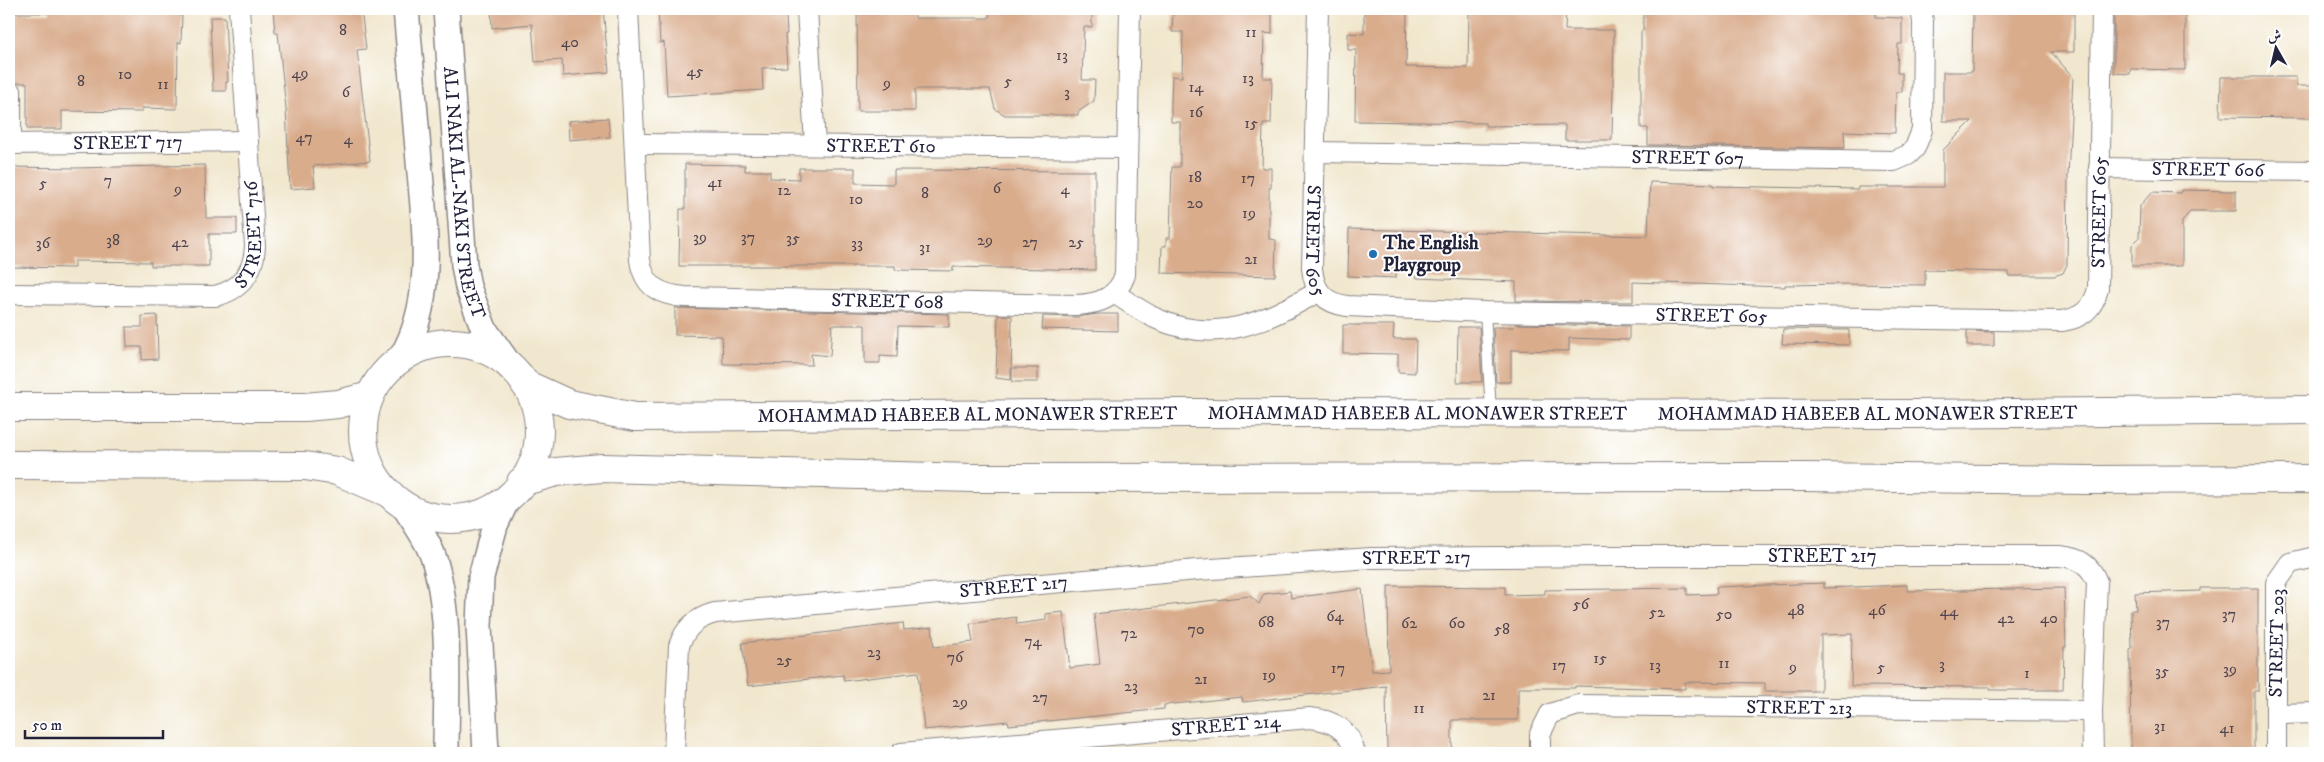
<svg xmlns="http://www.w3.org/2000/svg" width="2324" height="762" viewBox="0 0 2324 762" font-family="'IM FELL DW Pica',Amiri,serif">
<rect width="100%" height="100%" fill="#fff"/>
<filter id="ink" filterUnits="userSpaceOnUse"><feTurbulence type="fractalNoise" baseFrequency=".02" numOctaves="2"/><feDisplacementMap in="SourceGraphic" scale="10" xChannelSelector="R" yChannelSelector="G"/><feConvolveMatrix kernelMatrix="1 2 1 2 8 2 1 2 1" color-interpolation-filters="sRGB"/></filter>
<filter id="wash" filterUnits="userSpaceOnUse"><feTurbulence type="fractalNoise" baseFrequency=".0096" numOctaves="4" result="noise"/><feDisplacementMap in="SourceGraphic" scale="20" xChannelSelector="R" yChannelSelector="G"/><feGaussianBlur stdDeviation="1.12" result="paint"/><feColorMatrix in="noise" values="0 0 0 0 0 0 0 0 0 0 0 0 0 0 0 0 0 1.4 0 .05"/><feComposite in="paint" operator="in"/></filter>
<g filter="url(#wash)">
<rect width="100%" height="100%" fill="#f1e7ce"/>
<g id="blocks">
<g fill="#d9ac8c">
<path d="M50,9H178V15L182,16L181,43L178,42L177,109L142,108V112L62,111V129H27V83H9V13H50Z"/>
<path d="M273,9H311L312,11L361,9L366,49L357,50L370,161L313,166L315,187L290,189L286,109L278,33H275Z"/>
<path d="M491,9H603L609,72L563,76L562,60L535,62L532,24L492,28Z"/>
<path d="M658,9H783V16H786L787,34H785L787,67L762,68L763,90L667,96L664,42L660,43Z"/>
<path d="M857,9H915V18H989L990,9H1092V27H1084L1082,80H1095L1094,101L1078,112V115H1005L995,109L990,89H915V111H858Z"/>
<path d="M1364,9H1407L1406,67L1468,68L1469,9H1566L1565,30H1614L1612,140H1565V125L1485,126V123L1355,121L1356,50H1348V33L1364,34Z"/>
<path d="M1662,9H1876V17L1902,18V44H1898L1897,73H1902V92H1896L1895,133L1844,131L1845,148L1648,145V128H1641V31H1643V12H1662Z"/>
<path d="M2022,9H2074V52H2051L2073,77L2068,176L2067,265L2063,273L2054,276H2009V272L1925,270V285L1847,284L1785,285V287L1633,282V302H1630L1516,301V282L1417,278L1397,259L1396,278L1348,276L1349,229L1648,236L1650,182L1713,184V186L1858,189V187H1943V150L1972,121H1943V72H1972L1973,11L2022,12Z"/>
<path d="M2114,9L2185,11V70L2130,69V74L2114,73Z"/>
<path d="M1173,11L1272,14V34L1264,33L1263,78H1272L1271,124H1263L1262,168H1271V188H1269V239L1276,240L1275,276L1161,273L1162,246H1166V238H1170L1172,167H1180V122H1171V102L1172,76L1182,77L1183,32H1172Z"/>
<path d="M210,17H225L228,82H226V91H213Z"/>
<path d="M2221,77H2296V86H2315V118L2220,117Z"/>
<path d="M608,118L610,137L569,140L568,121Z"/>
<path d="M685,164L745,165V171H770V178L799,179V168H855V183L894,184V170L1095,171V270L953,267V271L895,270V266H679L680,209H685Z"/>
<path d="M205,165L206,218H237V234H209V266H151V262L74,261V268L11,267L10,167L75,168Z"/>
<path d="M2181,190L2236,191V211H2190L2182,222V266H2132V245L2139,238L2140,206L2152,192L2181,193Z"/>
<path d="M675,308L949,314V327L898,326L897,357L880,356V363H865V325H832L830,356L811,354L812,365L723,364L722,336L675,335Z"/>
<path d="M1098,314H1118V331L1042,329L1043,316L1077,317Z"/>
<path d="M157,315L158,359L142,360V347H127L126,327H142V316Z"/>
<path d="M998,315L1012,316L1011,380L996,378Z"/>
<path d="M1515,324L1629,326V340L1569,338V351L1511,350V382H1496L1493,327H1514Z"/>
<path d="M1343,325H1394L1393,339H1416L1415,373L1398,372V354L1343,353Z"/>
<path d="M1458,327H1479L1482,382H1457Z"/>
<path d="M1783,329L1849,330V345L1782,344Z"/>
<path d="M1967,331L1994,332V346H1967Z"/>
<rect x="1012" y="368" width="26" height="14"/>
<path d="M1824,583V588L1907,585V591L2064,588L2066,647H2064L2063,690H1990V687L1851,686L1852,634L1821,635V691H1765V683L1685,682V689L1575,686V688H1518V720H1452V753H1387L1386,686L1243,702L1242,697L1164,705V709L1009,725L1008,721L924,730L918,672L844,681L843,675L748,686L742,643L903,623L904,630L932,627L934,647L973,642L970,624L1016,617L1017,624L1046,620V614L1063,612L1070,668L1100,664L1094,614L1250,596L1259,604L1264,594L1290,591L1291,598L1362,589L1372,671L1389,670L1388,586L1505,587V595L1545,594V590L1687,588V595L1717,594L1716,587Z"/>
<path d="M2200,588H2258V691H2254V753H2201V751L2131,753L2130,650L2132,649L2131,610H2136L2135,593L2200,591Z"/>
</g>
</g>
</g>
<g filter="url(#ink)">
<use href="#blocks" fill-opacity="0" stroke="#8a8484" stroke-width="1"/>
<g fill="none" stroke-linecap="round" stroke-linejoin="round">
<g stroke="#8a8484" stroke-width="12">
<g id="service">
<path d="M16,144V90"/>
<path d="M1485,312L1491,412"/>
</g>
</g>
<g stroke="#8a8484" stroke-width="22">
<g id="minor">
<path id="s1" d="M628,9L640,260C644,287 660,295 685,297L1076,305C1099,304 1117,298 1125,275L1130,9"/>
<path d="M807,9L815,145"/>
<path id="s2" d="M1318,9L1312,268C1314,291 1324,303 1347,306L1485,312L2062,321C2082,318 2093,309 2098,289L2102,9"/>
<path id="s3" d="M9,144L248,141"/>
<path id="s4" d="M636,144L1127,148"/>
<path id="s5" d="M1316,152L1894,161L1908,155L1915,148L1922,130L1923,22L1921,9"/>
<path id="s6" d="M2099,168L2315,171"/>
<path d="M1114,293C1128,302 1142,312 1157,319C1218,346 1265,321 1318,292"/>
<path id="s7" d="M9,294L215,296C241,290 254,272 255,246L239,9"/>
<path d="M2276,714L2315,713"/>
<path id="s8" d="M674,753L679,646C685,628 696,618 715,613L1197,570L1371,558L1607,556H2060C2079,558 2090,564 2097,582L2092,711L2093,753"/>
<path id="s9" d="M901,753L1310,718C1333,720 1350,730 1355,753"/>
<path id="s10" d="M1540,753V734L1550,714L1578,705L2092,711"/>
<path d="M2276,753V583L2290,563L2315,557"/>
</g>
</g>
<g stroke="#8a8484" stroke-width="28">
<g id="tertiary">
<path id="s11" d="M446,9L464,265L468,287L484,329L511,367"/>
<path d="M401,358C438,298 423,217 418,149C414,103 410,56 406,9"/>
<path d="M402,503C413,520 426,537 433,556C452,613 446,693 446,753"/>
<path d="M486,753L479,626L481,577L495,525L508,497"/>
</g>
</g>
<g stroke="#8a8484" stroke-width="30">
<g id="secondary">
<circle cx="451" cy="431" r="88"/>
<path id="s12" d="M525,384L569,404L635,417L1187,413L1912,414L2315,410"/>
<path d="M9,407H305L338,404L370,396"/>
<path d="M9,465L305,466L337,471L389,493"/>
<path d="M521,482L556,472L602,468L973,478L1803,477L2088,480L2315,479"/>
</g>
</g>
<use href="#service" stroke="#fff" stroke-width="10"/>
<use href="#minor" stroke="#fff" stroke-width="20"/>
<use href="#tertiary" stroke="#fff" stroke-width="25"/>
<use href="#secondary" stroke="#fff" stroke-width="28"/>
</g>
</g>
<circle fill="#1f6fb2" stroke="#fff" stroke-width="2" cx="1373" cy="254" r="5"/>
<g text-anchor="middle" dominant-baseline="central" stroke-width="4" stroke-linejoin="round" paint-order="stroke">
<g font-size="16" fill="#50444f">
<text x="343" y="30">8</text>
<text x="1251" y="32">11</text>
<text x="570" y="42">40</text>
<text x="1062" y="55">13</text>
<text x="695" y="71">45</text>
<text x="300" y="73">49</text>
<text x="125" y="74">10</text>
<text x="1248" y="78">13</text>
<text x="81" y="81">8</text>
<text x="1008" y="81">5</text>
<text x="887" y="83">9</text>
<text x="163" y="84">11</text>
<text x="1196" y="87">14</text>
<text x="346" y="92">6</text>
<text x="1067" y="92">3</text>
<text x="1196" y="112">16</text>
<text x="1251" y="123">15</text>
<text x="304" y="137">47</text>
<text x="348" y="139">4</text>
<text x="1195" y="177">18</text>
<text x="1248" y="178">17</text>
<text x="108" y="180">7</text>
<text x="715" y="182">41</text>
<text x="43" y="183">5</text>
<text x="997" y="188">6</text>
<text x="178" y="189">9</text>
<text x="1065" y="189">4</text>
<text x="784" y="190">12</text>
<text x="925" y="193">8</text>
<text x="856" y="199">10</text>
<text x="1195" y="203">20</text>
<text x="1249" y="213">19</text>
<text x="700" y="237">39</text>
<text x="748" y="237">37</text>
<text x="793" y="238">35</text>
<text x="113" y="240">38</text>
<text x="985" y="240">29</text>
<text x="180" y="242">42</text>
<text x="1030" y="242">27</text>
<text x="1076" y="242">25</text>
<text x="43" y="243">36</text>
<text x="857" y="243">33</text>
<text x="925" y="247">31</text>
<text x="1251" y="259">21</text>
<text x="1581" y="604">56</text>
<text x="1796" y="610">48</text>
<text x="1877" y="610">46</text>
<text x="1949" y="611">44</text>
<text x="1657" y="612">52</text>
<text x="1724" y="614">50</text>
<text x="2229" y="614">37</text>
<text x="1335" y="616">64</text>
<text x="2006" y="618">42</text>
<text x="2049" y="618">40</text>
<text x="1266" y="622">68</text>
<text x="2163" y="622">37</text>
<text x="1409" y="623">62</text>
<text x="1457" y="623">60</text>
<text x="1196" y="629">70</text>
<text x="1502" y="629">58</text>
<text x="1129" y="633">72</text>
<text x="1033" y="641">74</text>
<text x="874" y="652">23</text>
<text x="955" y="657">76</text>
<text x="1600" y="658">15</text>
<text x="784" y="660">25</text>
<text x="1724" y="663">11</text>
<text x="1942" y="664">3</text>
<text x="1559" y="665">17</text>
<text x="1655" y="665">13</text>
<text x="1793" y="667">9</text>
<text x="1881" y="667">5</text>
<text x="1338" y="668">17</text>
<text x="2230" y="669">39</text>
<text x="2162" y="671">35</text>
<text x="2027" y="673">1</text>
<text x="1269" y="675">19</text>
<text x="1201" y="679">21</text>
<text x="1131" y="686">23</text>
<text x="1489" y="695">21</text>
<text x="1040" y="697">27</text>
<text x="960" y="702">29</text>
<text x="1419" y="708">11</text>
<text x="2160" y="726">31</text>
<text x="2227" y="728">41</text>
</g>
<g font-size="19" fill="#22223b" stroke="#fff">
<text stroke="none"><textPath href="#s3" startOffset="119">STREET 717</textPath></text>
<text stroke="none"><textPath href="#s4" startOffset="245">STREET 610</textPath></text>
<text stroke="none"><textPath href="#s5" startOffset="372">STREET 607</textPath></text>
<text stroke="none"><textPath href="#s6" startOffset="109">STREET 606</textPath></text>
<text stroke="none"><textPath href="#s11" startOffset="185">ALI NAKI AL-NAKI STREET</textPath></text>
<text stroke="none"><textPath href="#s2" startOffset="1160">STREET 605</textPath></text>
<text stroke="none"><textPath href="#s7" startOffset="286">STREET 716</textPath></text>
<text stroke="none"><textPath href="#s2" startOffset="232">STREET 605</textPath></text>
<text stroke="none"><textPath href="#s1" startOffset="518">STREET 608</textPath></text>
<text stroke="none"><textPath href="#s2" startOffset="681">STREET 605</textPath></text>
<text stroke="none"><textPath href="#s12" startOffset="898">MOHAMMAD HABEEB AL MONAWER STREET</textPath></text>
<text stroke="none"><textPath href="#s12" startOffset="1348">MOHAMMAD HABEEB AL MONAWER STREET</textPath></text>
<text stroke="none"><textPath href="#s12" startOffset="448">MOHAMMAD HABEEB AL MONAWER STREET</textPath></text>
<text stroke="none"><textPath href="#s8" startOffset="1268">STREET 217</textPath></text>
<text stroke="none"><textPath href="#s8" startOffset="862">STREET 217</textPath></text>
<text stroke="none"><textPath href="#s8" startOffset="458">STREET 217</textPath></text>
<text transform="translate(2277 643) rotate(-89)">STREET 203</text>
<text stroke="none"><textPath href="#s10" startOffset="292">STREET 213</textPath></text>
<text stroke="none"><textPath href="#s9" startOffset="326">STREET 214</textPath></text>
</g>
<g font-size="19" font-weight="bold" fill="#22223b" stroke="#fff" text-anchor="start">
<text x="1383" y="243">The English<tspan x="1383" dy="22">Playgroup</tspan></text>
</g>
</g>
<rect width="2324" height="762" fill="none" stroke="#fff" stroke-width="30"/>
<g transform="translate(2276 48) rotate(352)" stroke="#ffffff" stroke-width="4" paint-order="stroke">
<path d="M0-4L9 19L0 12L-9 19Z" fill="#22223b"/>
<text y="-8" font-size="14" font-weight="bold" text-anchor="middle" fill="#22223b">ش</text>
</g>
<path d="M25 730v8h138v-8" fill="none" stroke="#22223b" stroke-width="2.5"/>
<text x="32" y="730" font-size="15" fill="#22223b" stroke="#ffffff" stroke-width="4" paint-order="stroke">50 m</text>
</svg>
